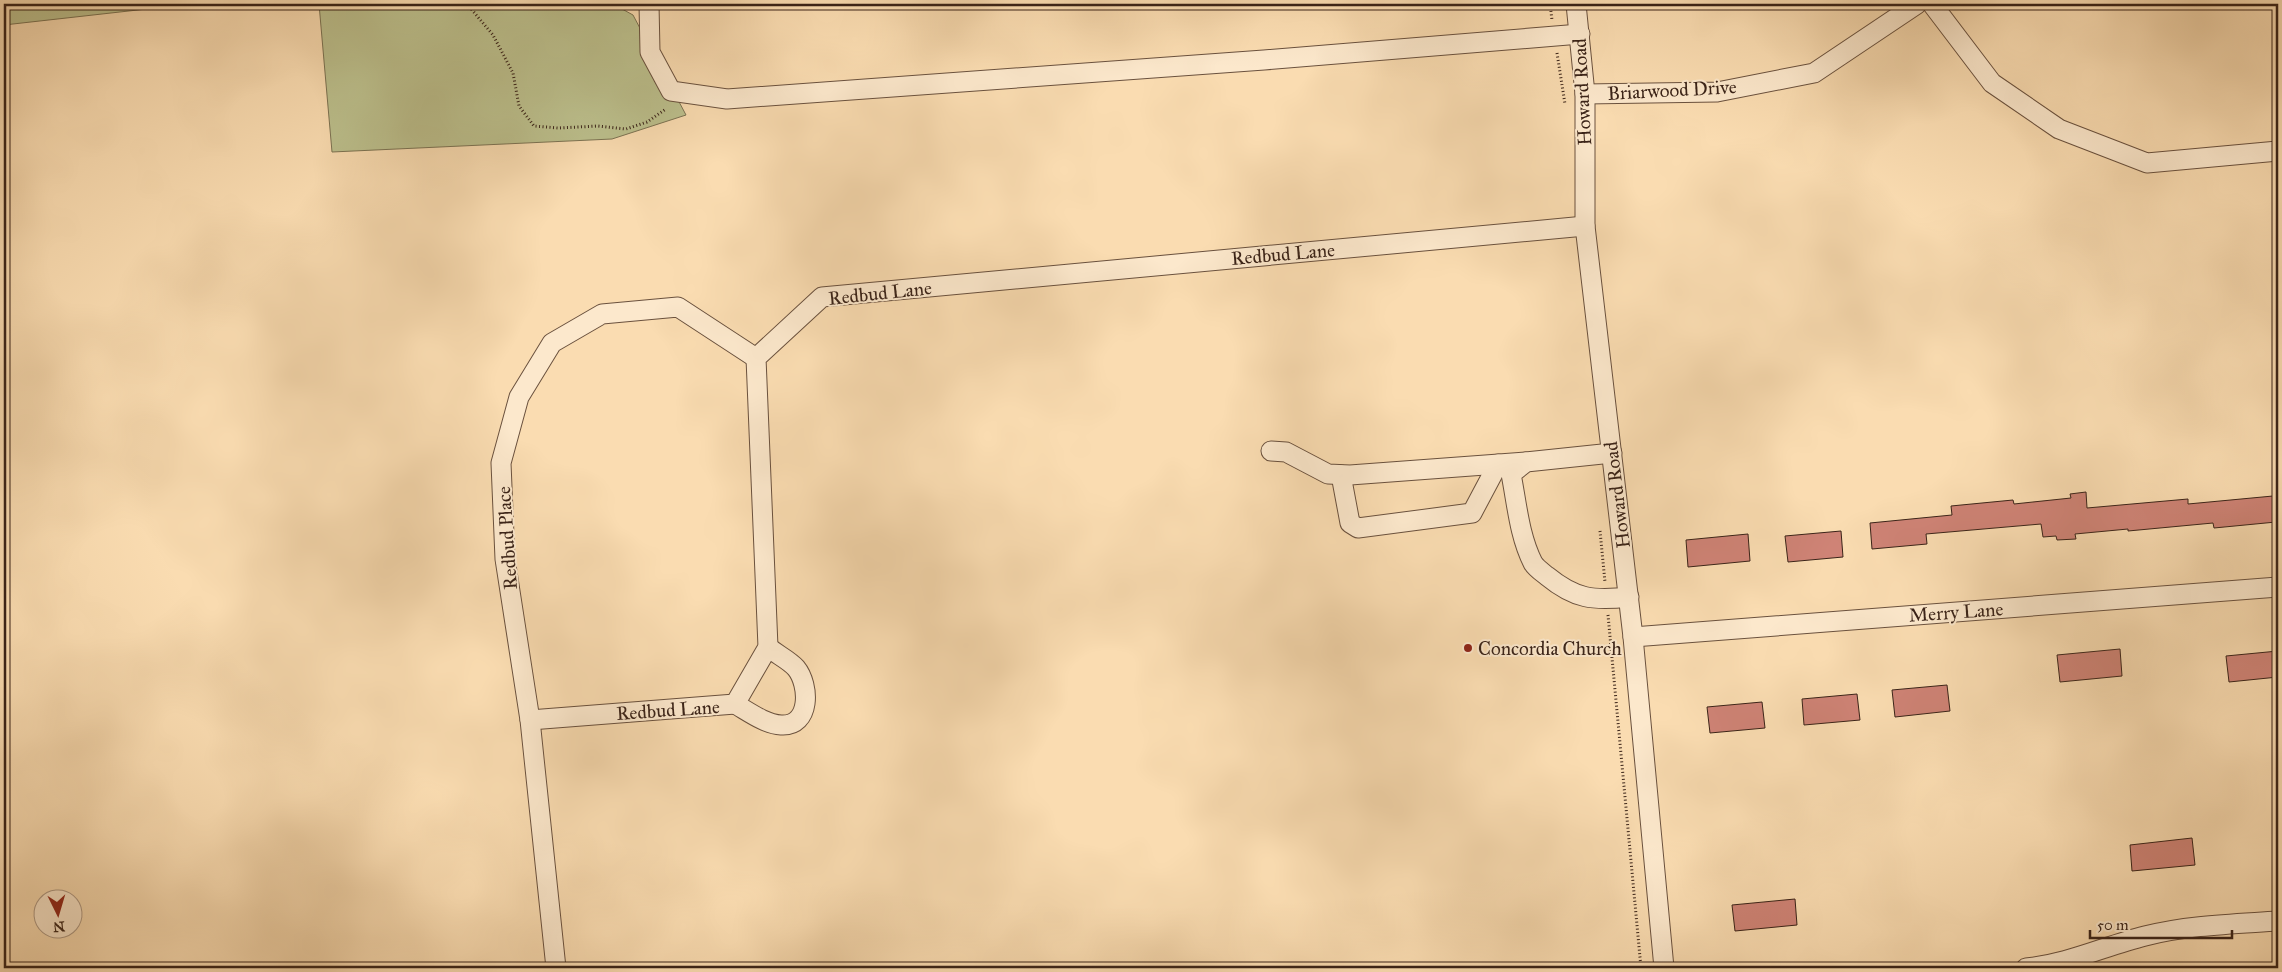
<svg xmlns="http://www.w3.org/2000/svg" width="2282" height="972" viewBox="0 0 2282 972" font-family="'IM FELL Great Primer',serif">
<rect width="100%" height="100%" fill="#fadcb1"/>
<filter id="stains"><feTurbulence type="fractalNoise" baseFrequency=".004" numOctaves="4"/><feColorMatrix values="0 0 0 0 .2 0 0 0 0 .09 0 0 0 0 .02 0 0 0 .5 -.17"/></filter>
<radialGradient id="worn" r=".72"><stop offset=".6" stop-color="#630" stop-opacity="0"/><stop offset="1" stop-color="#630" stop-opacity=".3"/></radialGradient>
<g fill="#bcc08d" stroke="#7b7252">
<path d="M4,4H191L4,25Z"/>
<path d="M319,4H613L633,15L686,115L612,139L332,152Z"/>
</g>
<g fill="#cf8376" stroke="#3a2318">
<path d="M2086,492L2087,508L2188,499V504L2273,496L2276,522L2214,528L2213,523L2128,531V529L2075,534L2076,539L2057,540L2056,536L2043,537L2041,524L1926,534L1927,544L1872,549L1870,523L1952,515L1951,506L2013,500L2014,504L2071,498L2070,494Z"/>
<path d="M1841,531L1843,557L1788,562L1785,536Z"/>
<path d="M1748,534L1750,561L1688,567L1686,540Z"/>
<path d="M2120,649L2122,676L2060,682L2057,655Z"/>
<path d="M2278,651V677L2229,682L2226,656Z"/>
<path d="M1947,685L1950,711L1895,717L1892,690Z"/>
<path d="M1857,694L1860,720L1804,725L1802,699Z"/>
<path d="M1762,702L1765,728L1710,733L1707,707Z"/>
<path d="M2192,838L2195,865L2132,871L2130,845Z"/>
<path d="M1795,899L1797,925L1735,931L1732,905Z"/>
</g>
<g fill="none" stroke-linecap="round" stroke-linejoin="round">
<g stroke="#6a513e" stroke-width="21">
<g id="minor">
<path d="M649,4L650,52L671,91L727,99L1264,60L1580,34"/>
<path d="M1576,4L1585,94V226L1633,637L1664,968"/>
<path d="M1932,4L1992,83L2059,129L2147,163L2278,151"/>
<path d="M1585,94L1717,92L1814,73L1917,4"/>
<path d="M1271,451L1286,452L1328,474L1350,475L1526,462"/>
<path d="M1612,453L1526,462L1511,474C1517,504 1519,535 1533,563C1536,568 1542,572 1547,576C1575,599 1593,601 1629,597"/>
<path d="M1341,475L1350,523L1358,528L1472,513L1498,464"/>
<path d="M1633,637L2278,587"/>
<path d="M735,704C749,712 765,724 781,725C811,727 810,685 796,668C789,660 776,654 768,647"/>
<path d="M530,720L735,704L768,647L756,358L822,297L1585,226"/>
<path d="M556,968L530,720L505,559L501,463L519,397L552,343L602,314L678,307L756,358"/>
<path d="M2026,968C2068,964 2105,946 2145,936C2188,925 2234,924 2278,921"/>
</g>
</g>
<g stroke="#3a2318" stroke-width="3" stroke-dasharray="1 2.5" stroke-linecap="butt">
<path d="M467,4L493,35L513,73L519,106L534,126L558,128L598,126L626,129L647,122L666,109"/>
<path d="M1550,4L1552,20"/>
<path d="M1557,53L1565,104"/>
<path d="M1600,531L1605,582"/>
<path d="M1608,615L1641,968"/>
</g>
<use href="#minor" stroke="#fce8cc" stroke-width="19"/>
</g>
<circle fill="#8f2418" stroke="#fce8cc" stroke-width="2" cx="1468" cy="648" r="5"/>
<g text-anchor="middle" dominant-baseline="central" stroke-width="4" stroke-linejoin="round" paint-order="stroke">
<g font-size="19" fill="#3a2318" stroke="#fce8cc">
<text transform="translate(1672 90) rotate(-3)">Briarwood Drive</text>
<text transform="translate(1582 92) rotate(-93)">Howard Road</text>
<text transform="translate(1283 254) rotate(-5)">Redbud Lane</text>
<text transform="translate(880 293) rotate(-6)">Redbud Lane</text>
<text transform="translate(1617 495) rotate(-97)">Howard Road</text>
<text transform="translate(507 538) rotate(-94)">Redbud Place</text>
<text transform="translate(1956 612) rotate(-4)">Merry Lane</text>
<text transform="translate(668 710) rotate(-4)">Redbud Lane</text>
</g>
<g font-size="19" fill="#3a2318" stroke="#fce8cc" text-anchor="start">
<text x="1478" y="648">Concordia Church</text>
</g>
</g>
<rect width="2282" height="972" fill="none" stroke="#fadcb1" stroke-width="20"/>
<rect x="5" y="5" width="2272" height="962" fill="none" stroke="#3a2318" stroke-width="2.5"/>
<rect x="10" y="10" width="2262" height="952" fill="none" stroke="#3a2318"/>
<g transform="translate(58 914) rotate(175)"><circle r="24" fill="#fce8cc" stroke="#ae9984"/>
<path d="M0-4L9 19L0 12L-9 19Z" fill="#8f2418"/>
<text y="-8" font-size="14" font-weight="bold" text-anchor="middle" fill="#3a2318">N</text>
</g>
<path d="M2090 930v8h142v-8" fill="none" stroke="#3a2318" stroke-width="2.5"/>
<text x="2097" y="930" font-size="15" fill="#3a2318" stroke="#fce8cc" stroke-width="4" paint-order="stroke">50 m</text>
<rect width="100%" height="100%" filter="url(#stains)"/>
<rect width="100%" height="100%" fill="url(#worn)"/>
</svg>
